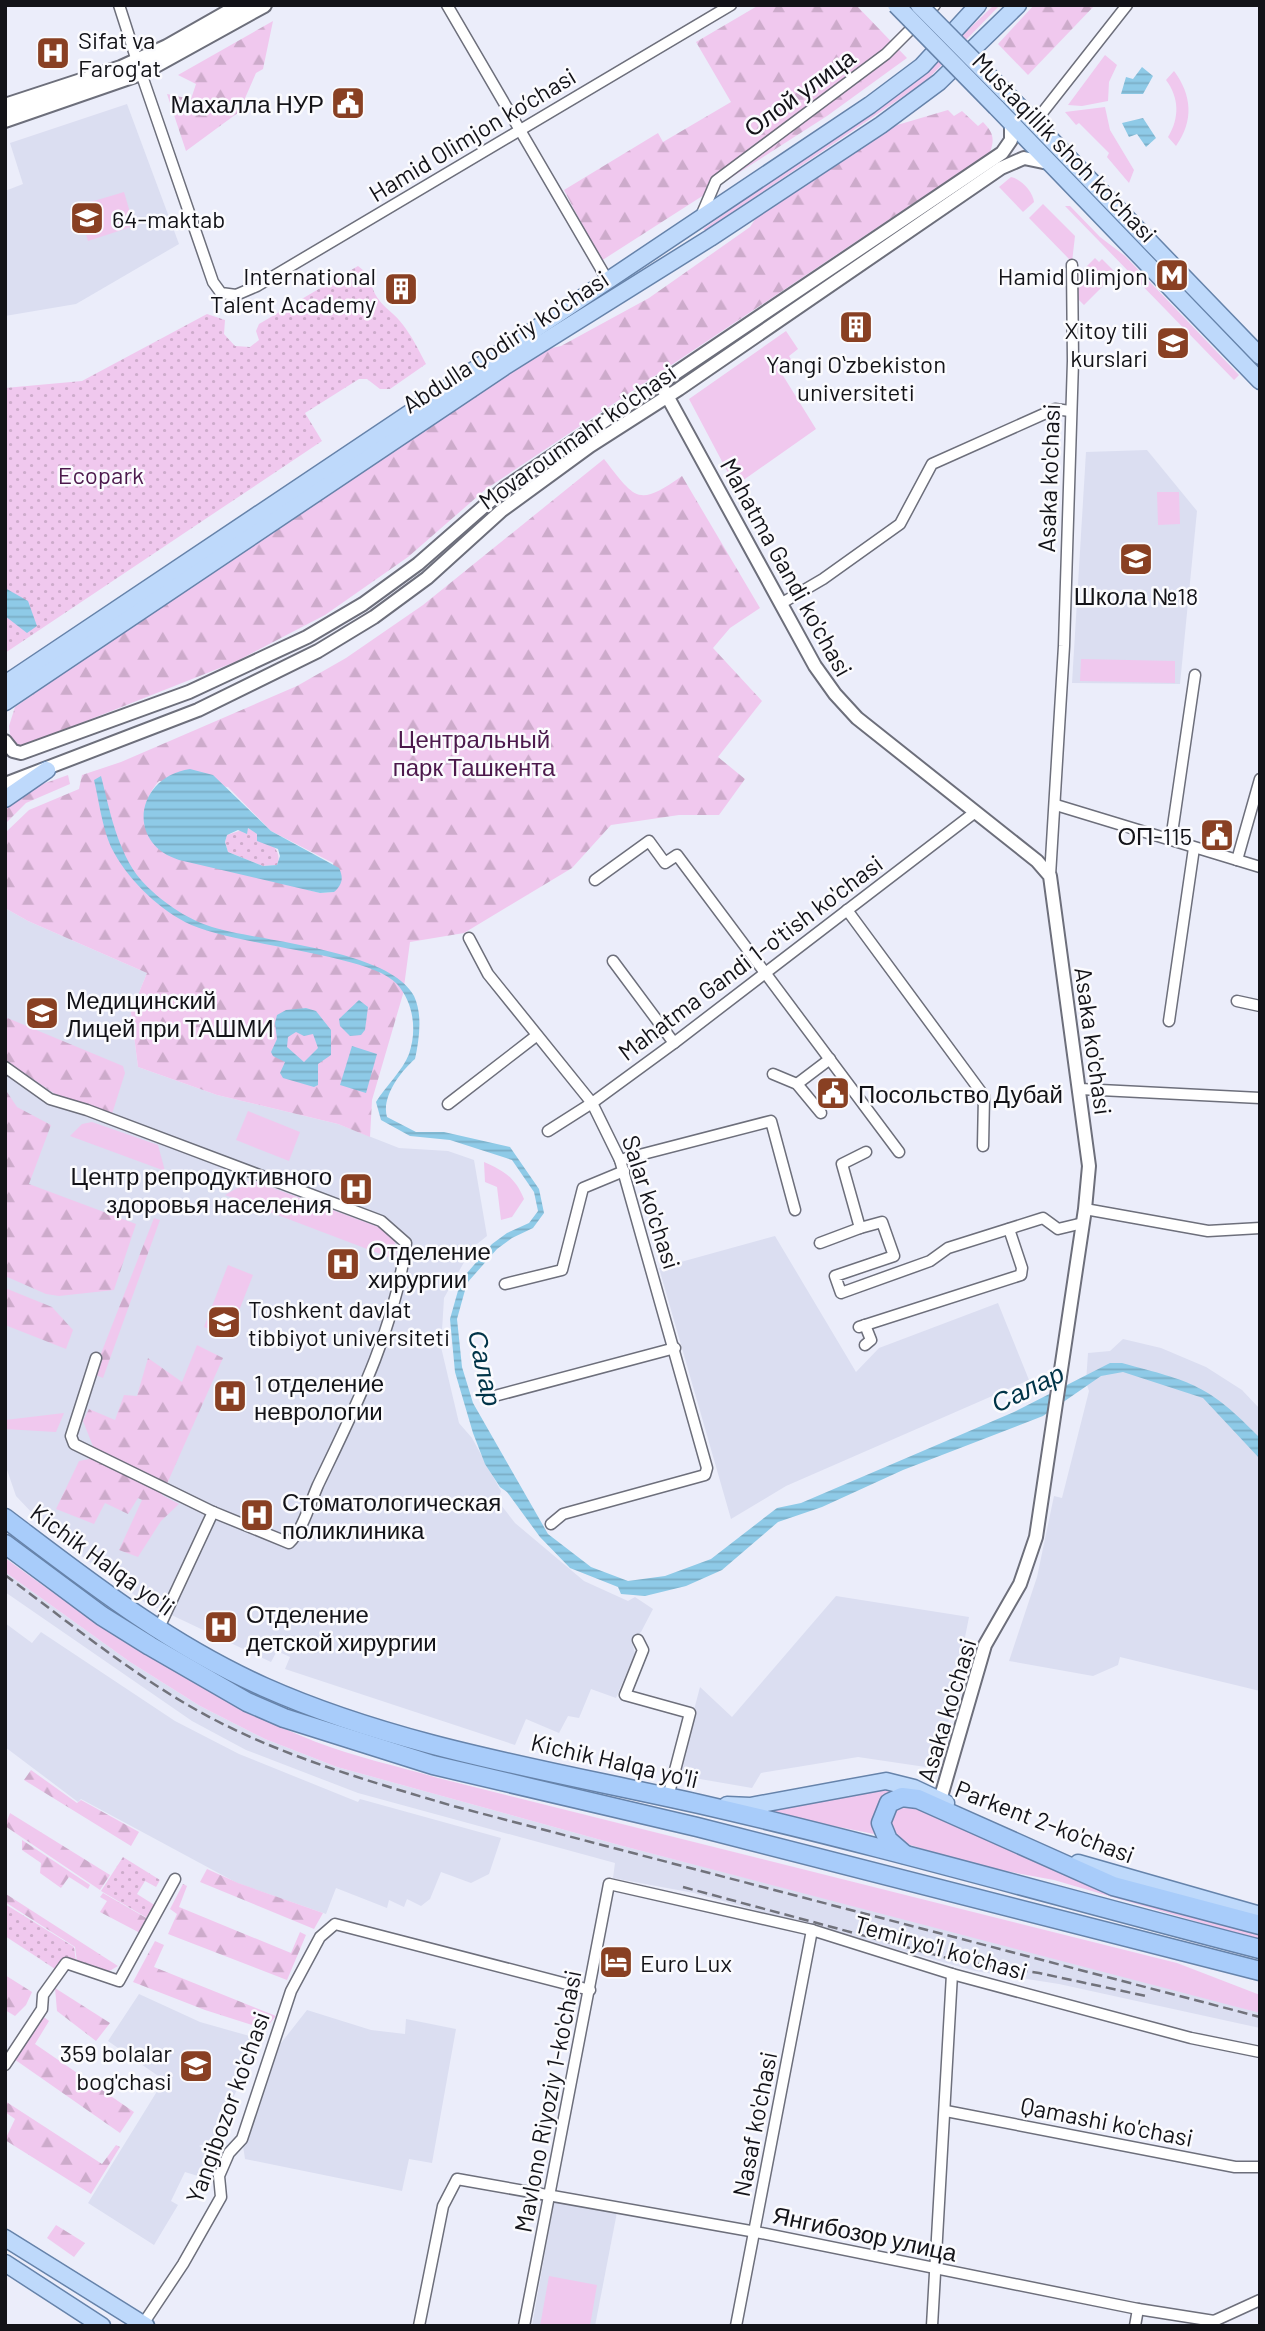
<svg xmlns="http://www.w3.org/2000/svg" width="1265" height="2331" viewBox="0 0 1265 2331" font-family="Barlow,sans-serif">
<defs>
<pattern id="forest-firs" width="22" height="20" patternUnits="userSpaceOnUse" patternTransform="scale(1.75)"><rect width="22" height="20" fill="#f0c8ee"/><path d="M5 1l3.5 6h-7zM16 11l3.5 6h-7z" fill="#cdabcb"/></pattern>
<pattern id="park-dots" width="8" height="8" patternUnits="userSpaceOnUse" patternTransform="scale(1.75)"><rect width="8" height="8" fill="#f0c8ee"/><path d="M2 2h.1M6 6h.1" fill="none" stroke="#cdabcb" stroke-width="1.8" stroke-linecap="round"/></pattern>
<pattern id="water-rules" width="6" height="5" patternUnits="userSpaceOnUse" patternTransform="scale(1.75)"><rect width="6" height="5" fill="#8ecae7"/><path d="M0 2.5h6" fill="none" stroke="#7aadc5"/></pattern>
</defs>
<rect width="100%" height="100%" fill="#ebedfa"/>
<g fill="#dbdef1">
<path d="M127,104L179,244L76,304L5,316V191L23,184L10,143Z"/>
<path d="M1147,450L1197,511L1180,684L1072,683L1086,452Z"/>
<path d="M5,908L28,921L147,973L131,1012L138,1067L217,1095L338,1124L399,1148L448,1151L474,1160L487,1236L472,1248L444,1298L441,1347L459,1423L472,1438L501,1491L498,1501L515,1523L584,1581L628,1601L635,1597L653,1609L641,1632L631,1639L635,1653L616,1698L591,1689L579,1718L568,1716L559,1733L526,1719L515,1745L285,1669L290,1657L277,1651L271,1662L144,1602L54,1536L16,1496L5,1464Z"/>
<path d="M775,1236L856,1372L879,1348L998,1303L1029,1380L786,1486L731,1519L659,1268Z"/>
<path d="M1123,1339L1161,1348L1206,1367L1242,1390L1260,1409V1691L1120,1657L1118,1665L1093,1676L1009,1661L1037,1577L1054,1496L1062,1498L1089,1391L1086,1382L1088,1353L1110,1351Z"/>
<path d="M5,1572L130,1662L200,1706L265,1739L337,1767L619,1845L1195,1994L1260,2013V2028L1059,1984L975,1971L694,1893L613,1878L615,1863L358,1793L246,1750L192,1721L5,1592Z"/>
<path d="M836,1596L969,1617L939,1769L858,1757L761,1773L752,1788L677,1775L700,1687L732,1717Z"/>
<path d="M5,1623L32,1643L41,1632L175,1721L239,1754L358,1802L360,1799L501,1838L489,1874L471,1883L441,1872L430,1899L421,1906L407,1899L404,1907L389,1900L387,1908L336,1888L326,1914L237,1883L81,1799L78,1802L5,1747Z"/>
<path d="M139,1994L200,2022L260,2039L214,2140L199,2146L211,2152L201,2177L185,2172L171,2201L178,2205L154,2245L88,2203L164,2080L108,2041Z"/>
<path d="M307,2010L371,2030L405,2034L406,2019L456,2029L432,2163L409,2159L402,2191L245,2159L243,2146L274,2052Z"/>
<path d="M555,2196L618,2207L595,2326H532Z"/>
</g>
<g fill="#f0c8ee">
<path d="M994,5H1000L926,81L705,231L703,229L920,76Z"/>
<path d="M1105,55L1117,65L1109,82L1108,101L1082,106L1068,105Z"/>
<path d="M1174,71C1192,95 1194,121 1176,146L1168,137C1180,118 1179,97 1166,80Z"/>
<path d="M1105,107L1110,130L1134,170L1129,183L1107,157L1109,153L1079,123L1076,125L1065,112Z"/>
<path d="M1011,177C1021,179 1033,192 1034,202L1023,212L999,187Z"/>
<path d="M124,192L134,226L88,241L77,206Z"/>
<path d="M1043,204L1075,236L1072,262L1029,218Z"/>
<path d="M1065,206H1070L1100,237L1125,256L1239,375L1234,380Z"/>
<path d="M1095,258L1099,262L1102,259L1116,273L1084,305L1077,298L1078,275Z"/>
<path d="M786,331L798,349L789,356L795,366L782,374L816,429L735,486L689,399Z"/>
<path d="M1157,492H1179L1180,524L1158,525Z"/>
<path d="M1081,659L1175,661V683L1080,681Z"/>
<path d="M248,1111L300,1132L289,1161L236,1140Z"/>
<path d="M92,1122L158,1145L165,1171L70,1136L82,1124Z"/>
<path d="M484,1162C504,1171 515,1177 524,1199L512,1217L501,1220L497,1187L485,1182Z"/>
<path d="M251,1180L384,1229C395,1237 398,1247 396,1260L225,1195Z"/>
<path d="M228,1265L253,1275L229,1336L204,1327Z"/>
<path d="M64,1413L56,1432L5,1429V1420Z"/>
<path d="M5,1558C104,1630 202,1696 316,1742C355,1757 397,1766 438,1778L1177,1963L1260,1995V2013L619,1845L337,1767L265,1739L200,1706L130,1662L5,1572Z"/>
<path d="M883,1790H900C879,1798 870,1812 874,1834L764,1812Z"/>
<path d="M898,1804L916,1806L1055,1871L1260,1935V1940L1054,1880L973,1865L898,1841L893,1838L887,1813Z"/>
<path d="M549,2276L597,2285L590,2326H540Z"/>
</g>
<g fill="url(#forest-firs)" fill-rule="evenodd">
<path d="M759,5H856L907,58L827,116L601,261L564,190L658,133L663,142L731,102L696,42Z"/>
<path d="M1034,5H1095L1028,75L998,44Z"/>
<path d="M273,21L263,69L256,73L239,112L186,151L167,94L191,99L196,84L178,75Z"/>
<path d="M948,110L954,116L962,111L978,126L983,122C993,132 995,139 990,152L486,489L408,557L325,615L235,662L18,748L11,742L9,726L15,707L280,523L542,350L561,346L649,298L750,227L759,213L887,128Z"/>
<path d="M604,459C636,500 638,507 682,476L760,608L730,628L713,648L762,701L718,757L745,779L719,815H679L611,825L572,868L464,933L410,942L403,994L372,1100L370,1137L338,1124L217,1095L138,1067L131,1012L147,973L28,921L5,908V833L29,810L79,789L82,775L121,762L297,686L346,658L423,605ZM159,781L228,787L271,831L333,863L334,892L320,893L160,850C140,828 140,803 159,781Z"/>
<path d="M68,775L70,784L26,803L5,824V805L37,786Z"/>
<path d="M5,1017L123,1066L125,1073L112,1114L55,1094L5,1060Z"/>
<path d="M5,1089L17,1107L51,1125L29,1184L136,1224L114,1290L59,1296L46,1294L5,1276Z"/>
<path d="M154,1218L160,1220L103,1378L93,1374Z"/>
<path d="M5,1288L52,1307L73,1330L66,1349L5,1325Z"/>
<path d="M197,1345L223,1358L162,1495L179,1504L161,1521L138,1557L119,1550L142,1500L138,1498L128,1514L105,1503L94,1524L56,1509L79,1461L89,1459L94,1449L83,1421L89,1409L115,1420L124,1395L137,1396L148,1358L182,1382Z"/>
<path d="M31,1770L77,1803L81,1800L139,1832L131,1846L24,1780Z"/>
<path d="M10,1813L110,1875L100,1890L5,1826Z"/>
<path d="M22,1840L90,1885L88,1889L69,1877L61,1888L40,1873L41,1863L22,1850Z"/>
<path d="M207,1869L238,1883L323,1913L314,1929L200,1882Z"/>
<path d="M183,1884L187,1886L179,1907L291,1953L300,1932L306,1935L287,1980L168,1934L177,1914L170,1909Z"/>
<path d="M103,1893L148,1919L140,1933L100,1912L107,1901L100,1897Z"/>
<path d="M6,1894L118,1966L106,1973L77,1962L75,1947L5,1902Z"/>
<path d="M155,1941L164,1945L154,1967L276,2016L265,2029L205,2010L133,1982Z"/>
<path d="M5,1975L32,1992L26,2005L15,2016L5,2010Z"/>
<path d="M55,1988L110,2023L96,2041L57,2011Z"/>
<path d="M44,2017L49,2021L35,2044L134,2112L120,2133L14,2059Z"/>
<path d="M5,2101L102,2164L116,2145L120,2147L91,2194L5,2140L15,2119L5,2112Z"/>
<path d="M56,2225L85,2243L74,2257L47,2238Z"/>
</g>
<g fill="url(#park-dots)">
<path d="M358,266L369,275C375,308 391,306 406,329C414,340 420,353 426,364L390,389H380L367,379H359L305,413L322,441L5,653V388L82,381L207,314L225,320L224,334L235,346L250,347L259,340L256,331L259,324Z"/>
<path d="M248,828C261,836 285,848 277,865L263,866L228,852L225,842L227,835Z"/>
<path d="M123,1857L160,1880L156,1887L145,1881L137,1894L156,1906L149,1919L101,1891Z"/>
<path d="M5,1904L74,1947L76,1962L63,1959L55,1969L5,1936Z"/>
</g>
<g fill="url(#water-rules)" fill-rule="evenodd">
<path d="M1142,67L1153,76L1143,94H1121L1126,77L1133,79Z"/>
<path d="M1143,118L1156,138L1146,147L1137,134L1129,137L1122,123Z"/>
<path d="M5,588L28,601L37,626L27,633L5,616Z"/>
<path d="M190,769L213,775L271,831L339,868C344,878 342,885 334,892L320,893L179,860C125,843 136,777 190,769ZM248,828L257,834V841L278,849L280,856L277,865L263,866L228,852L225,842L227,835L238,830L247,834Z"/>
<path d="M101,776C110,811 117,851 141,880C159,900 186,919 212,927C261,942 390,950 414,996C423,1015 419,1040 415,1059C401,1071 381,1097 387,1117L416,1132H444L510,1147L539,1189L544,1213L533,1228L512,1238L497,1249L467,1283L457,1319L462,1367L473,1403L548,1534L591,1567L628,1581L665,1576L711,1559L777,1508L801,1503L1014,1412L1110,1363H1122C1192,1382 1208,1384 1260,1438V1459L1203,1398L1123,1372L1101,1376L1043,1416L903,1470L822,1507L778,1522L722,1570L686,1586L645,1596L621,1594L618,1587L570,1568L540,1537L507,1492L500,1487L485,1464L473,1433L455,1372L450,1319L461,1280L492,1244L507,1233L529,1223L538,1211L534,1192L512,1160L450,1140L410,1136L381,1120L376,1102C385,1087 403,1070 409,1054C417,1031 414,1003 397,984C369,953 231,946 185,922C155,906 126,877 111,847C102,827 99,801 94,780Z"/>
<path d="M359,1000L368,1007L365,1030L361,1035L350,1036L340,1026L339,1019Z"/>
<path d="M306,1008L316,1011L331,1030V1055L318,1064V1085L314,1087L283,1078L280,1073L285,1062L273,1056L271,1052L277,1039L275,1023L277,1015L286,1010ZM296,1032L304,1036L313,1034L318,1048L304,1062L287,1047L288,1037Z"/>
<path d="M352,1046L377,1054L366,1093L340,1085Z"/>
</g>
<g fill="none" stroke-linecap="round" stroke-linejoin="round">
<g stroke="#6d6f7b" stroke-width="13">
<g id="minor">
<path d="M119,5L137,61"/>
<path d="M447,5L608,281"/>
<path d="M141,73L213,282L221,293L236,295L257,286L731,5"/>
<path d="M1035,122L1127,5"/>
<path d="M701,216L716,181L886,54L935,5"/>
<path d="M782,603L823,579L900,524L932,464L1055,409L1070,411"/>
<path d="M1056,805L1260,867"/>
<path d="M1171,840L1195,675"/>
<path d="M1237,860L1260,779"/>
<path d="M1050,876L1064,646L1073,361L1072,265"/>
<path d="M595,880L649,841L665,863L677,855L899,1152"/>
<path d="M847,910L984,1096L983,1146"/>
<path d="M469,938L488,974L592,1103L620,1160L707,1468L705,1475L563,1514L551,1524"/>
<path d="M613,961L674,1043"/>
<path d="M1237,1001L1260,1006"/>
<path d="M1169,1021L1194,848"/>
<path d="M5,1067L50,1099L87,1110L381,1221L406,1243C395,1330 355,1408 318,1485C310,1503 303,1530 289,1543L213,1512L74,1444L71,1436L96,1358"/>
<path d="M773,1074L797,1084L821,1113"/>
<path d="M797,1084L830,1059"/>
<path d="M1080,1089L1260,1098"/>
<path d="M448,1104L536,1036"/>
<path d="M548,1131L592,1103L674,1043L974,813"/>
<path d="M866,1152L842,1164L860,1228L882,1222L894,1256L835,1276L841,1293L930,1261L948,1248L1043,1218L1058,1229L1083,1223"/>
<path d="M620,1160L771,1121L795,1210"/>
<path d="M1085,1209L1208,1231L1260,1228"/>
<path d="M820,1243L860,1228"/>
<path d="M505,1284L562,1270L583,1188L624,1171"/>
<path d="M859,1327L1021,1275L1022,1268L1009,1229"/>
<path d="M865,1345L871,1340L865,1325"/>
<path d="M487,1398L675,1348"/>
<path d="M157,1632L213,1512"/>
<path d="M638,1640L643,1650L625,1695L690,1713L668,1797"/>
<path d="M5,2065L42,2009L43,1995L66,1963L119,1981L175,1879"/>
<path d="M946,2111L1235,2167H1260"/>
<path d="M143,2324L183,2264L221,2197L219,2176L229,2153L242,2139L291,1991L320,1937L335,1924L590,1990"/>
<path d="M419,2326L443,2206L457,2179L756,2232L1138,2309L1214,2321L1260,2300"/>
<path d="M524,2326L609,1884L812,1930L952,1974L1191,2038L1260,2052"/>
<path d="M736,2326L812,1930"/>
<path d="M932,2326L952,1974"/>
<path d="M1135,2326L1138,2309"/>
</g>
</g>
<g stroke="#6d6f7b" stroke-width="16">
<g id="tertiary">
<path d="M660,383L815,666L835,694L857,718L1037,861L1050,876L1089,1166L1085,1209L1036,1537L1020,1584L985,1645L938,1807"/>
<path d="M5,741L13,751L21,753L189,692L307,637L363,604L418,564L505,488L1002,153L1011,140V122"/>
<path d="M5,784L198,710L318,651L374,617L427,578L501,511L590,446L679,389L1001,168L1024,158L1048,163"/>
</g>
</g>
<g stroke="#6d6f7b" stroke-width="18">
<g id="secondary">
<path d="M5,106L121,68L167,47L241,5"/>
<path d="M5,120L141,73L264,5"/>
</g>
</g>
<g stroke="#6683aa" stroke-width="19">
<g id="primary">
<path d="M1008,95L1260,356"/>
<path d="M996,107L1260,381"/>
<path d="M5,684L870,105L922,66L978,5"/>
<path d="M5,702L504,367L710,238L881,125L939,82L1018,5"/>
<path d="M5,799L47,770"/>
<path d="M727,1805L750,1806L886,1781L914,1788L946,1803"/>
<path d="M1078,1863L1260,1915"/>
<path d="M5,2238L146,2326"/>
<path d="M5,2263L102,2326"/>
</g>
</g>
<g stroke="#6683aa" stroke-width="21">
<g id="trunk">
<path d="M5,1518C88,1581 168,1644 264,1687C401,1748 553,1771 699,1804C887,1847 1073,1901 1260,1949"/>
<path d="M5,1544L102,1616L150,1646L247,1702L284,1718L433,1765L697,1827L1260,1971"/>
<path d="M904,1854L888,1840L881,1823L889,1803L902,1797L918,1799L1113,1886L1260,1925"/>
</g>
</g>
<use href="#minor" stroke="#fff" stroke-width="10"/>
<use href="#tertiary" stroke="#fff" stroke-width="12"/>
<use href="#secondary" stroke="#fff" stroke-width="14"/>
<use href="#primary" stroke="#bed9fb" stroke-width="16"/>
<use href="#trunk" stroke="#a8ccfa" stroke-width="18"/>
<g stroke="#71727b" stroke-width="2.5" stroke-dasharray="10 5" stroke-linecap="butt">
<path d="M5,1575C74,1626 141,1682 217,1721C291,1759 372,1782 453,1806L1260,2017"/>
<path d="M683,1887L958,1961L1039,1973L1146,1996"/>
</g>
<g stroke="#6683aa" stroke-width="19" stroke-linecap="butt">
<g id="primary-bridge">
<path d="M896,5L996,107"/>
<path d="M919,5L1008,95"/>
</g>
</g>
<use href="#primary-bridge" stroke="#bed9fb" stroke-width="16"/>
</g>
<defs>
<g id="hospital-square" transform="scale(1.75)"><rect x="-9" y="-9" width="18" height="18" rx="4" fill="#894023" stroke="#fbfbfe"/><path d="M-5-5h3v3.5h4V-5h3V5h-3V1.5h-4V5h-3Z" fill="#fff"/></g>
<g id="civic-square" transform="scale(1.75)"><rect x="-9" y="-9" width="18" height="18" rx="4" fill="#894023" stroke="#fbfbfe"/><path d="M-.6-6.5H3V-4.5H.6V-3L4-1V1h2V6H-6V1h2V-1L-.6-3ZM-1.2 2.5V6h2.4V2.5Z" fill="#fff"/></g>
<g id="school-square" transform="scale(1.75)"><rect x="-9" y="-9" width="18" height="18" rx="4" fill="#894023" stroke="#fbfbfe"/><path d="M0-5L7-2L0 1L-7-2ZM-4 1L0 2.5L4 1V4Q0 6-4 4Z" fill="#fff"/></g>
<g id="metro-square" transform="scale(1.75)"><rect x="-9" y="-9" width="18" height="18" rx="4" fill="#894023" stroke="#fbfbfe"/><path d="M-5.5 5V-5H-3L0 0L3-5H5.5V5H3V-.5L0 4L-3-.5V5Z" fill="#fff"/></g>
<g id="building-square" transform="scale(1.75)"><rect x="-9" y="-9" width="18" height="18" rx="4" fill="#894023" stroke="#fbfbfe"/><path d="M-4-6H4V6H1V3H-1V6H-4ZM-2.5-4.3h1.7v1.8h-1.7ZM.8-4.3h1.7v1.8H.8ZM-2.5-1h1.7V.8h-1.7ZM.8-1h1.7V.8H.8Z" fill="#fff"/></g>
<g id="university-square" transform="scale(1.75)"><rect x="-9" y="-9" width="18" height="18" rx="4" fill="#894023" stroke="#fbfbfe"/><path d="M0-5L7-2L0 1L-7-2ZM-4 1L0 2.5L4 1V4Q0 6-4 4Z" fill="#fff"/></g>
<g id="hotel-square" transform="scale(1.75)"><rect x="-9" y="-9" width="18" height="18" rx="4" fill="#894023" stroke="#fbfbfe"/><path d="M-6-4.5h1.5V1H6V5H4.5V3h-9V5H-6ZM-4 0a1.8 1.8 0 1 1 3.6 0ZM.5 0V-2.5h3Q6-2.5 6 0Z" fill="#fff"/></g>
</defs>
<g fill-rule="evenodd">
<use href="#hospital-square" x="53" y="53"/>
<use href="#civic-square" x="348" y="103"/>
<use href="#school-square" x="87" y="218"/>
<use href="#metro-square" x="1172" y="275"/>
<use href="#building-square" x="401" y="289"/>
<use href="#building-square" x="856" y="327"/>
<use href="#school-square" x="1173" y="343"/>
<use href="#school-square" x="1136" y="559"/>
<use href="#civic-square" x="1217" y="835"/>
<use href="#university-square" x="42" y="1013"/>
<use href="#civic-square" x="833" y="1093"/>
<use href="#hospital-square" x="356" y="1189"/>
<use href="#hospital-square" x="343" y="1264"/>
<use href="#university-square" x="224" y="1322"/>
<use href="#hospital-square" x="230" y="1396"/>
<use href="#hospital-square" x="257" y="1515"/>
<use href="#hospital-square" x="221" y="1627"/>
<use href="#hotel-square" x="616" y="1962"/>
<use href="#school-square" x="196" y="2066"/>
</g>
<g text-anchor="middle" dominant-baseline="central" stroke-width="5" stroke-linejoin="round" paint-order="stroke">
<g font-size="24" fill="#131318" stroke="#fbfbfe" text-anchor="start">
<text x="78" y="39">Sifat va<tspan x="78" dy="28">Farog'at</tspan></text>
<text x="324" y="103" text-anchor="end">Махалла НУР</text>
<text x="112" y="218">64-maktab</text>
<text x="376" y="275" text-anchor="end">International<tspan x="376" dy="28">Talent Academy</tspan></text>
<text x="1148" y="275" text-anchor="end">Hamid Olimjon</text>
<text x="1148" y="329" text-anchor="end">Xitoy tili<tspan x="1148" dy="28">kurslari</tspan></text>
<text x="856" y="363" text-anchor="middle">Yangi Oʻzbekiston<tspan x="856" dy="28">universiteti</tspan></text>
<text x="1136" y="595" text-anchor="middle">Школа №18</text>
<text x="1192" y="835" text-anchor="end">ОП-115</text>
<text x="66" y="999">Медицинский<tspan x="66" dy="28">Лицей при ТАШМИ</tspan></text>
<text x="858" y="1093">Посольство Дубай</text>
<text x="332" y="1175" text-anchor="end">Центр репродуктивного<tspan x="332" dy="28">здоровья населения</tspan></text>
<text x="368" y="1250">Отделение<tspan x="368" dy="28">хирургии</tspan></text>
<text x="248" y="1308">Toshkent davlat<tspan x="248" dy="28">tibbiyot universiteti</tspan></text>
<text x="254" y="1382">1 отделение<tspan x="254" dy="28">неврологии</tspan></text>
<text x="282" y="1501">Стоматологическая<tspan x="282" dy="28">поликлиника</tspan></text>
<text x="246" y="1613">Отделение<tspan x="246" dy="28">детской хирургии</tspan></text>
<text x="640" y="1962">Euro Lux</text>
<text x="172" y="2052" text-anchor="end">359 bolalar<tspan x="172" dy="28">bog'chasi</tspan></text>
</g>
<g font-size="24" fill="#131318" stroke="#fbfbfe">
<text transform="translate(799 92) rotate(-36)">Олой улица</text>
<text transform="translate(472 134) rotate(-31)">Hamid Olimjon ko’chasi</text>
<text transform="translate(1065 147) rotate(46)">Mustaqillik shoh ko'chasi</text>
<text transform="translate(505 341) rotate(-33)">Abdulla Qodiriy ko'chasi</text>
<text transform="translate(577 436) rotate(-35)">Movarounnahr ko'chasi</text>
<text transform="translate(1048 478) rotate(-88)">Asaka ko'chasi</text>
<text transform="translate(787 567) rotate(61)">Mahatma Gandi ko'chasi</text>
<text transform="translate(750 957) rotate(-37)">Mahatma Gandi 1-o'tish ko'chasi</text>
<text transform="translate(1094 1041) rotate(82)">Asaka ko'chasi</text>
<text transform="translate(652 1202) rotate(72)">Salar ko'chasi</text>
<text transform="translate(103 1559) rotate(36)">Kichik Halqa yo'li</text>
<text transform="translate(946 1710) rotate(-73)">Asaka ko'chasi</text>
<text transform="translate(615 1760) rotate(13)">Kichik Halqa yo'li</text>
<text transform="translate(1045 1821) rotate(21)">Parkent 2-ko'chasi</text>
<text transform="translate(941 1947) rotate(16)">Temiryo'l ko'chasi</text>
<text transform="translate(547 2101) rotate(-79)">Mavlono Riyoziy 1-ko'chasi</text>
<text transform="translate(227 2107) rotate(-70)">Yangibozor ko'chasi</text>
<text transform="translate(1107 2121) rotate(11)">Qamashi ko'chasi</text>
<text transform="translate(754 2124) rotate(-79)">Nasaf ko'chasi</text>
<text transform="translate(865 2233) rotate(12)">Янгибозор улица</text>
</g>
<g font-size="24" fill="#4c194c" stroke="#fbfbfe">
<text x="101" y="474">Ecopark</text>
<text x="474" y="738">Центральный<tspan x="474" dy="28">парк Ташкента</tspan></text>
</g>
<g font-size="26" font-style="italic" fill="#003448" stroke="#fbfbfe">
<text transform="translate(486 1368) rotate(78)">Салар</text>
<text transform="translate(1027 1387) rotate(-26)">Салар</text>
</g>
</g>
<rect width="1265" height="2331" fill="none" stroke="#131318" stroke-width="14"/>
</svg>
